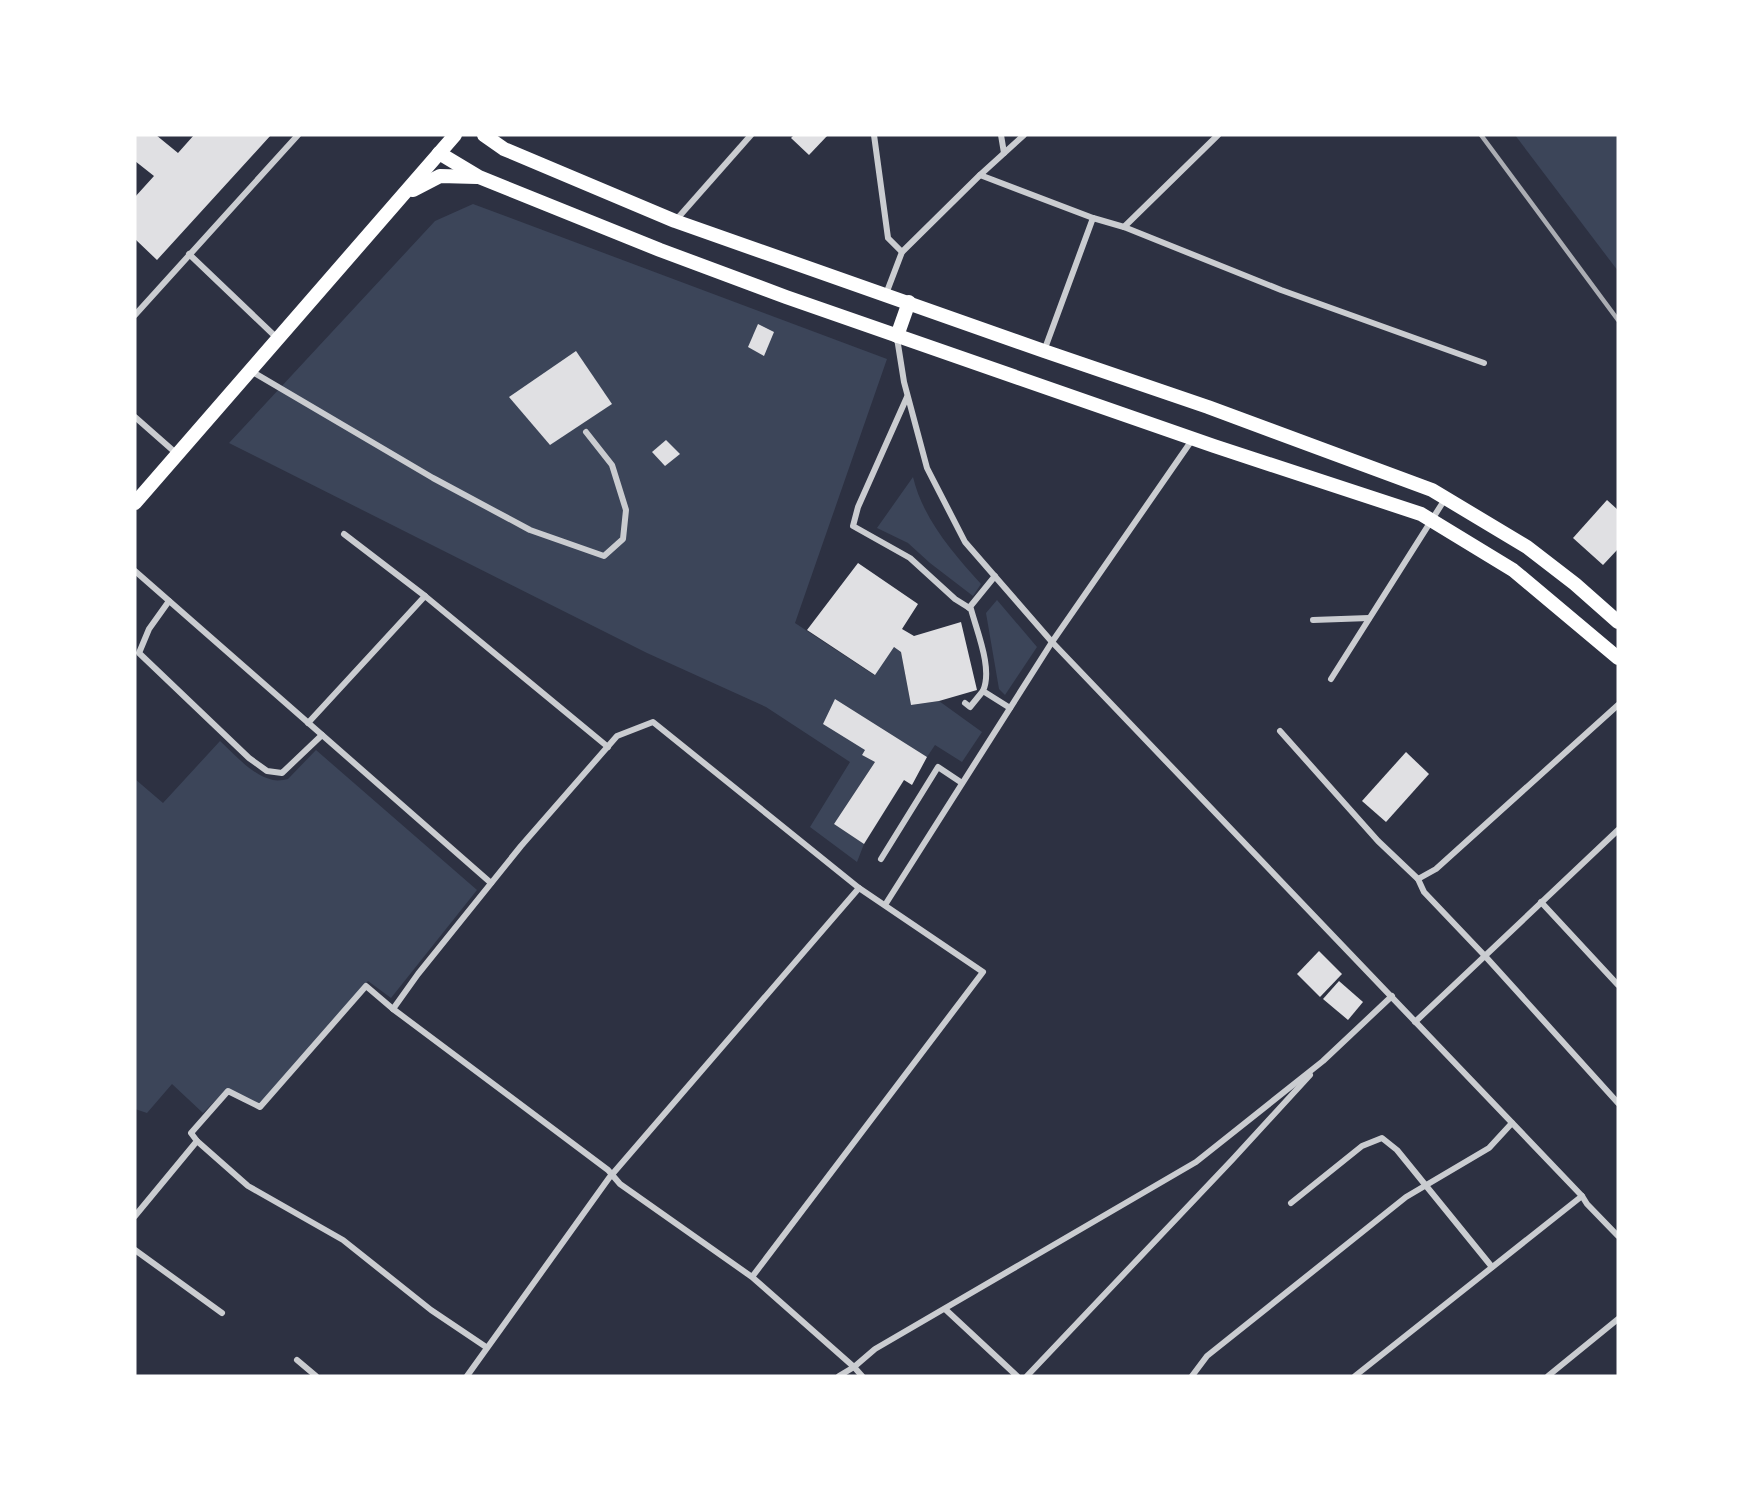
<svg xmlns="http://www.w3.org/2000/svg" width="1753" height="1511" viewBox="0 0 1753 1511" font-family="'Public Sans',sans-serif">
<rect width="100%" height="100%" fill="#2d3142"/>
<g fill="#3c4559">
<path d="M1515,135H1618V271Z"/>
<path d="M473,204L887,359L795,623L874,675L894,647L901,652L911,705L939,701L982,732L962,762L935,745L927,757L835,699L865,750L862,755L875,762L834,824L864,844L857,862L810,827L850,762L766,707L647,653L229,443L435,221Z"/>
<path d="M913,477C923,519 953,553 981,584L973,596L930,563L908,543L877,528Z"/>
<path d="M997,600L1037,647L1005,695L999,689L986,613Z"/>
<path d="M220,741C234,754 253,776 273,780C278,781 284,780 288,779L316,750L477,890L391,998L368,981L260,1104L227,1089L203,1113L172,1084L147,1113L135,1109V779L163,803Z"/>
</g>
<g fill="#e0e0e3">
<path d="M135,135H156L178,153L194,135H271L157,260L135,239V197L154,176L135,161Z"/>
<path d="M794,135H828L809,155L791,138Z"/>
<path d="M758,324L774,332L764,356L748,347Z"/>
<path d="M576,351L612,404L550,445L509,397Z"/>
<path d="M666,440L680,454L665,466L652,452Z"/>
<path d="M1607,500L1618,510V549L1603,565L1573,538Z"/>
<path d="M858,563L918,604L902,629L914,636L961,622L977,690L939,701L911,705L901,652L894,647L875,675L807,630Z"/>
<path d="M835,699L927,757L912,785L904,780L864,844L834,824L875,762L862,755L865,750L823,724Z"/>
<path d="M1406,752L1429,774L1386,822L1362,801Z"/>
<path d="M1319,951L1342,974L1320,997L1297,974Z"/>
<path d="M1339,981L1363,1002L1348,1020L1323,999Z"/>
</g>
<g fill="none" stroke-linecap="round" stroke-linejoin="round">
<g stroke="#caccd0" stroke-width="6">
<path d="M874,135L888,238L902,252"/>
<path d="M1001,135L1004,153"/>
<path d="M980,175L1093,218L1124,227L1281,290L1484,363"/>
<path d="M676,220L751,135"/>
<path d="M1124,227L1218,135"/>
<path d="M189,254L278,339"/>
<path d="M886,294L902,252L980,175L1024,135"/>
<path d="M135,315L298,135"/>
<path d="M897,338L904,382L927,468L965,542L1052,642L1582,1196L1355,1376"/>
<path d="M1044,351L1093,218"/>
<path d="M251,371L433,478L530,530L604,556L623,539L626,510L612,465L586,432"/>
<path d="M907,397L858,507L853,526L910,558L955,599L971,609C977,632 993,669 983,691L1010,708"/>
<path d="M135,417L177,454"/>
<path d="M344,534L425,596"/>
<path d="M135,571L491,883"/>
<path d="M169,601L149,629L139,653L249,758L267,771L282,773L322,735"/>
<path d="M969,608L995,576"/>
<path d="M1313,620L1369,618"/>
<path d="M1331,679L1445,499"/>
<path d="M965,703L970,707L983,691"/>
<path d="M308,723L425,596L608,747"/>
<path d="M1280,731L1378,841L1418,879L1424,892L1485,956L1618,1103"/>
<path d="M881,859L938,767L962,783"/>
<path d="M1418,879L1436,869L1618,705"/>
<path d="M1541,902L1618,985"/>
<path d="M885,905L1052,642L1192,440"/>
<path d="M1415,1022L1618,830"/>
<path d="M197,1141L248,1186L343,1240L431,1310L486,1347"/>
<path d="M1582,1196L1587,1204L1618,1236"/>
<path d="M1291,1203L1362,1146L1382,1138L1397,1150L1492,1267"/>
<path d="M135,1216L197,1141L191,1133L228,1091L260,1107L366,986L393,1009"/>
<path d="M135,1250L222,1313"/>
<path d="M752,1277L983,972L859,888L653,722L617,736L521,846L418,974L393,1009L608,1170L620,1184L752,1277L854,1367L839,1376"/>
<path d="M945,1309L1017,1376"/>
<path d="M297,1360L316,1376"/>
<path d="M467,1376L609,1178L859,888"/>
<path d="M862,1376L854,1367L875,1349L1196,1162L1323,1061L1392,996"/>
<path d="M1027,1376L1232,1160L1310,1075"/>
<path d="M1192,1376L1207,1356L1406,1197L1489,1148L1512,1123"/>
<path d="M1548,1376L1618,1319"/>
</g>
<g stroke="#fff" stroke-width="14">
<path d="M484,135L504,149L675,221L1044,351L1208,407L1432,490L1527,547L1575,584L1618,622"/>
<path d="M439,153L479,177L660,250L786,297L1214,446L1421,514L1513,570L1618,658"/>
<path d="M413,190L440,176L477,177"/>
<path d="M897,336L909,302"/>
<path d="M135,503L455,135"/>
</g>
<path stroke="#abadb3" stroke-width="4.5" d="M1481,135L1618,320"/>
</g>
<rect width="1753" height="1511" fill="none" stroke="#ffffff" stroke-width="273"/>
</svg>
